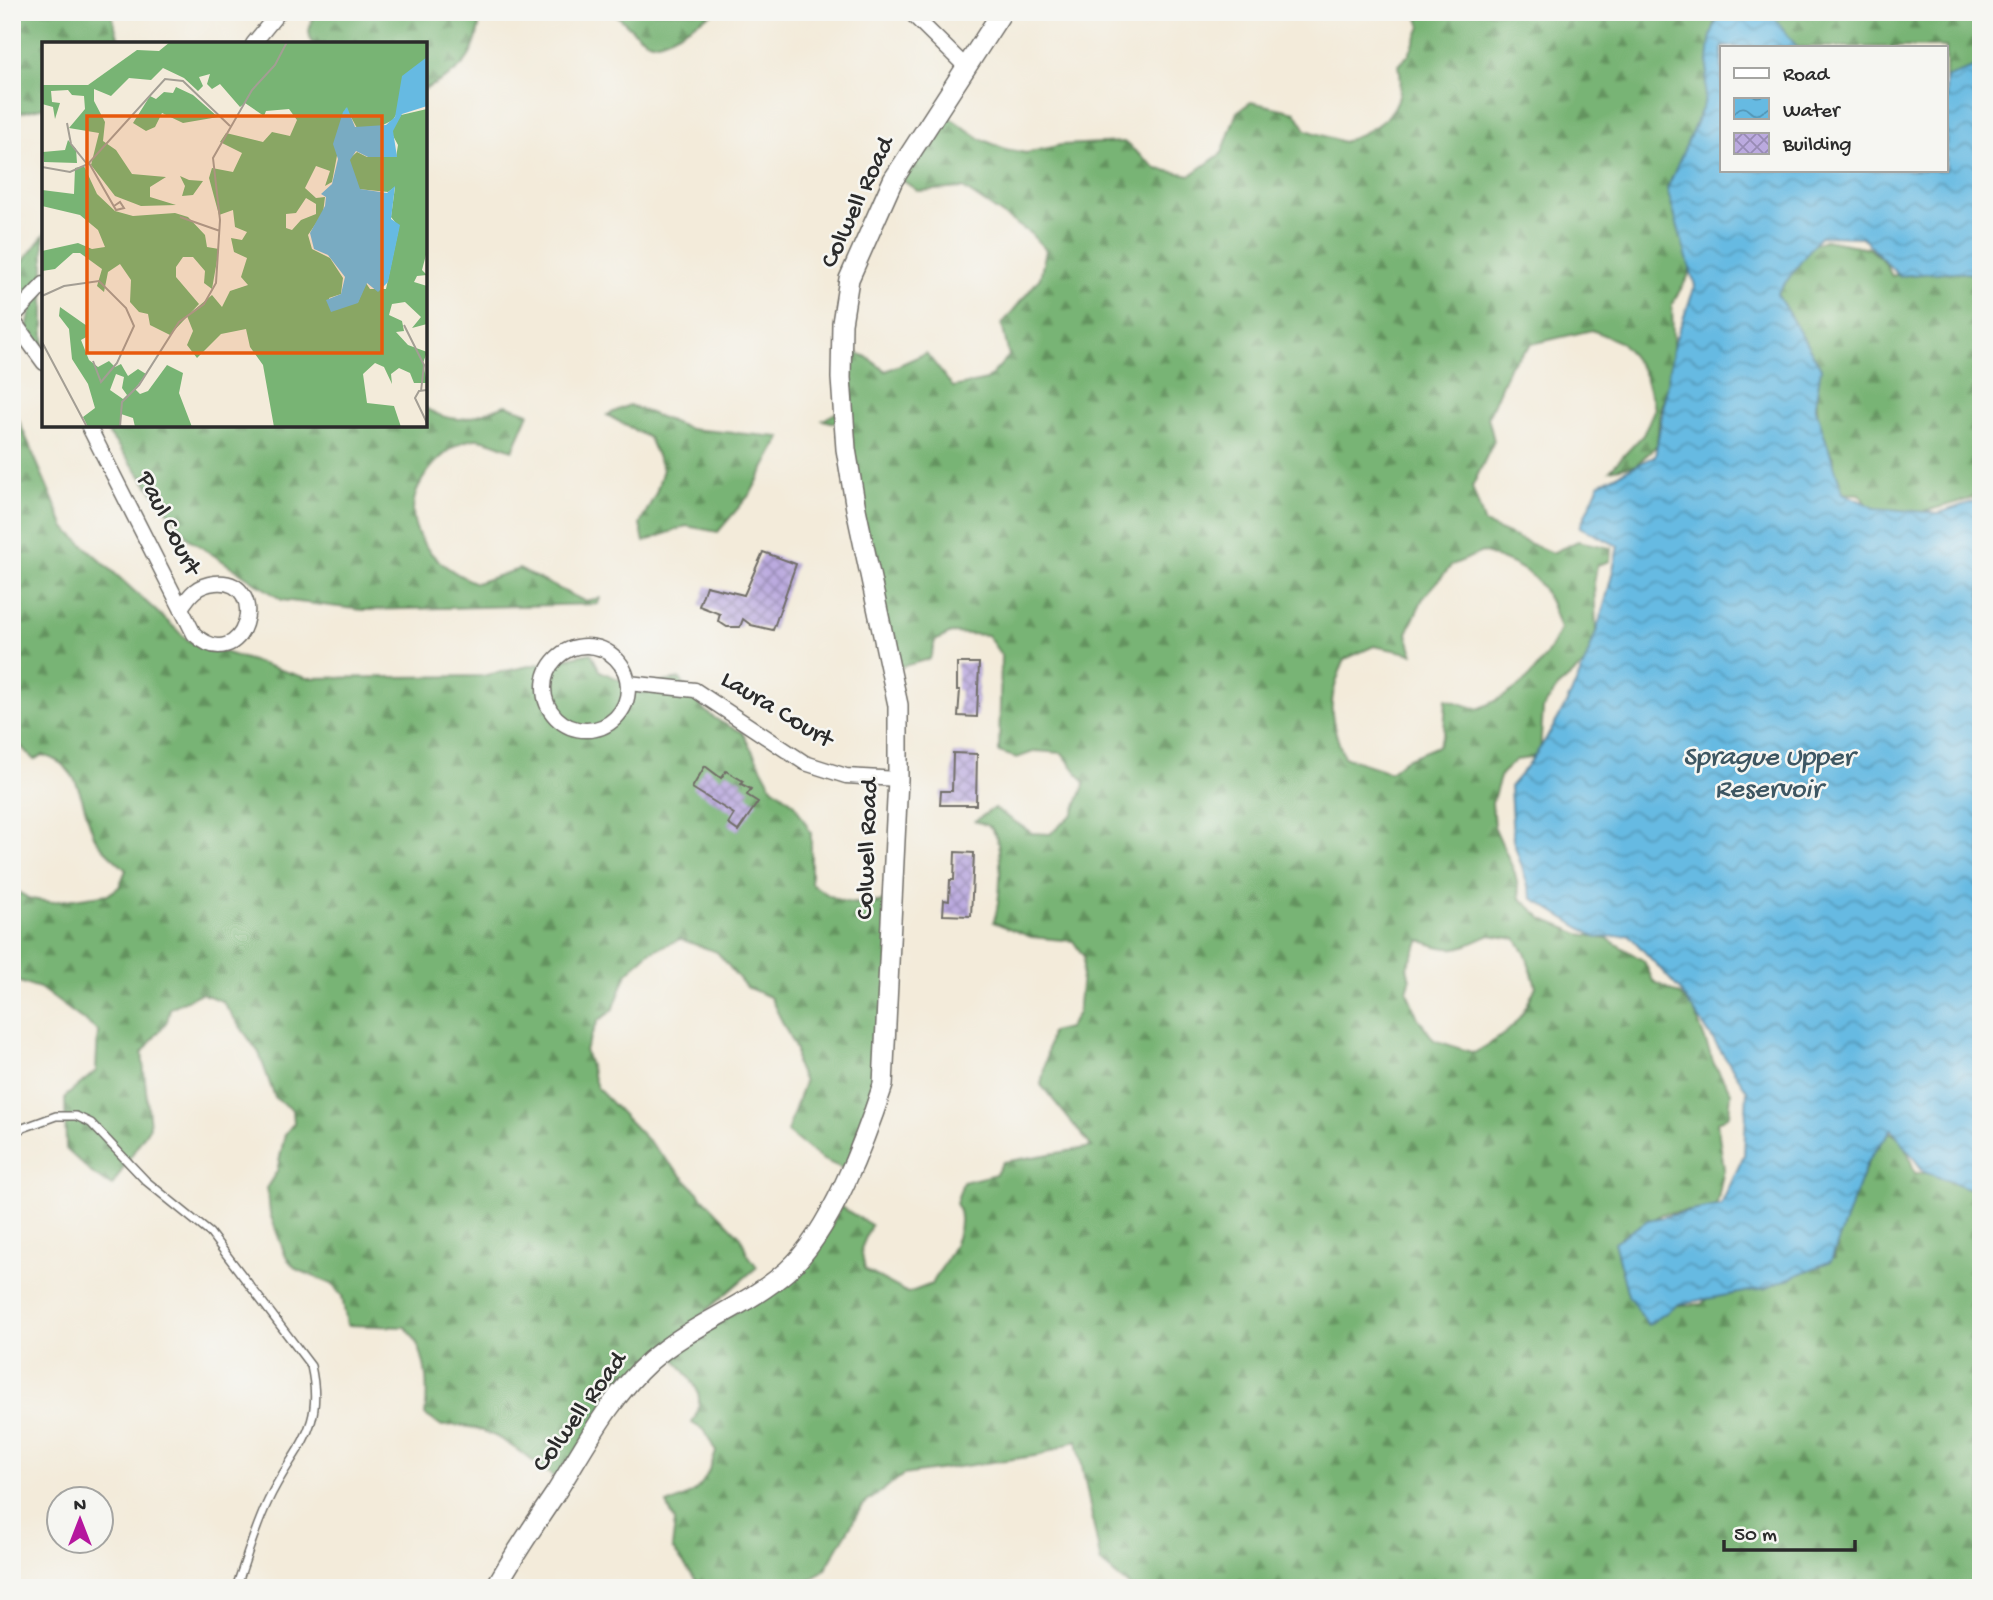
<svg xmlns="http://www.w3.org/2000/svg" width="1993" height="1600" viewBox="0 0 1993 1600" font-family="'Gochi Hand',sans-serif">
<defs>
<pattern id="forest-firs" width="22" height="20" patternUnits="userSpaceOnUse" patternTransform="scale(1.75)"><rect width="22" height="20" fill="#78b474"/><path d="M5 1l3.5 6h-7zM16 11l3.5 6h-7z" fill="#63935f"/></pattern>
<pattern id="water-waves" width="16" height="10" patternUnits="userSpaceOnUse" patternTransform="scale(1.75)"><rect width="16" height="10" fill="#66bae2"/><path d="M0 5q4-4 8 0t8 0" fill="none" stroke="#5497b7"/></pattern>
<pattern id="building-cross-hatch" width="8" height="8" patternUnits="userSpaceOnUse" patternTransform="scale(1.75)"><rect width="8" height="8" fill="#bbaadf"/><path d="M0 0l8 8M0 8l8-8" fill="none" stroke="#988bb5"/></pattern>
</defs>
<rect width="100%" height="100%" fill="#f6f6f2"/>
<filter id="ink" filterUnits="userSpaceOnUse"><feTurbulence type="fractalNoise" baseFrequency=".0143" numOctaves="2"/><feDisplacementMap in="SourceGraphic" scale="14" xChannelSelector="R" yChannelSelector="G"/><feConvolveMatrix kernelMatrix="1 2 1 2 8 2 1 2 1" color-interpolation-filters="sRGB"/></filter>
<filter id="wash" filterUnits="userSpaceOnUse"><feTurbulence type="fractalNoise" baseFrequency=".00686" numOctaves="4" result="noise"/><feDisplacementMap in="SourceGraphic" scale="28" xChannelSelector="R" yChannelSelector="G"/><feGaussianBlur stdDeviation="1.57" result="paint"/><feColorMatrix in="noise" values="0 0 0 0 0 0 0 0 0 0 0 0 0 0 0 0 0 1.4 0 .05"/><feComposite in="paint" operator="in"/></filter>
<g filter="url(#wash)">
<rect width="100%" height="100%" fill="#f3ebda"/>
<g fill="url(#forest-firs)" stroke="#527050" stroke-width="2" fill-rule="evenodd">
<path d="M12,12H111L120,44H44V107L12,115Z"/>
<path d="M314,12H481C476,57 466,69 425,89V44H315L311,42L309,31Z"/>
<path d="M613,12H716C699,19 666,45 652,42C640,40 623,20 613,12Z"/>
<path d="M1416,12H1715L1712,84L1689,275L1672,304L1674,372L1660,409L1657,445L1636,465L1610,470L1643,435L1655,408L1643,371L1622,343L1592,330L1532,344L1510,365L1488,417L1494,441L1472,487L1485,524L1552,553L1578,541L1611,548L1610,561L1597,565L1594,583L1597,653L1557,688L1543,709L1540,752L1530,758L1516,760L1501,774L1492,803L1494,826L1515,873L1520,898L1543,919L1580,934L1608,939L1644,961L1653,981L1680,995L1694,1010L1714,1064L1731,1092L1729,1115L1717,1122L1724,1169L1717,1204L1709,1209L1661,1214L1635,1232L1650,1307L1701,1304L1719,1291L1799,1263L1835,1258L1830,1210C1872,1190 1860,1154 1887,1131L1902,1137L1915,1173L1981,1172V1588H1131L1101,1563L1077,1440L1041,1455L903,1475L862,1506L826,1568L801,1588H702L672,1548L675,1522L667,1504C699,1495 706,1482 716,1452L705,1431L692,1423C710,1392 690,1380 672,1355L798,1270L819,1249L841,1207L871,1225L861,1249L865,1270L908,1293L932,1284C945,1260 970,1231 956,1203L963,1182L996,1174L1003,1162L1092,1147L1041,1085L1051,1032L1068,1028L1078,1013L1084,957L1073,941L1031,937L993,922C1001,906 1005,842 991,828C988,825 980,823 975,821L994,808L1032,833L1050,834L1073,814L1085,783L1062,753L1036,751L1017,758L999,752L1001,655L987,635L951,633L935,641L930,659L892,669L844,425L823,420L839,411L843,349L865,356L886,371L926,353L953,387L987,380L1009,356L1002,324L1040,278L1046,250L1031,234L963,188L918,191L896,176L937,109L981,139L1005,149L1026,153L1061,145L1124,142L1157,169L1191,175L1222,153L1237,112L1251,102L1295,112L1306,130L1343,142C1381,127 1408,111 1399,65L1409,54L1421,27ZM1482,552C1533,570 1543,577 1560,629C1541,671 1520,692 1478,709L1446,699L1444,733L1438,746L1404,760L1390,772L1344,757C1328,716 1327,700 1345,659L1374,646L1413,654L1407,633L1423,598L1452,565ZM1490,935L1516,939L1525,952L1536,986C1519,1025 1510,1033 1474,1053L1434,1040L1418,1018L1407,992L1410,980L1407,967L1420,940C1452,954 1459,949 1490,935Z"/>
<path d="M1766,12H1981V67L1946,87V47H1784Z"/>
<path d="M44,235V350L27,328L33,299L18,282L22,263Z"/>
<path d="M1825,240L1869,248L1884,261L1892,276C1923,267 1949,268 1981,275V496L1919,513L1869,510L1860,494L1830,493L1834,460L1818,428L1815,359L1777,322L1774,285L1802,249Z"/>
<path d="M12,405L65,528L189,641L306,678L482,676L591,653L600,671L636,687L680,679C700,708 709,719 742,732L772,787L794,803L811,833V883C842,908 856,905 893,900L887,1049L846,1170L821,1159L787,1132L804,1082L796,1064V1050L770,997L746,987L717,952L680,939L649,952L627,973L613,1010L598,1021L585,1050L597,1088L741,1237L747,1253L757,1267L664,1347L558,1480C523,1455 487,1419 442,1426L425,1415C429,1386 427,1348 405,1327L347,1325L342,1296L332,1284L296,1269L286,1257L270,1214L267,1187L277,1171L285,1134L294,1123L293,1110L275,1098L259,1053L222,1001L201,993L170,1008L167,1021L142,1053L150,1126L112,1186L94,1175L66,1149L65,1097L96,1071L98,1031L40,988L12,980V888L30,899L52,902L109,894L119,887L126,870C116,860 98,847 93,833C80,801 82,765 42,755L34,760L12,737Z"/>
<path d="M506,405L529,413L513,450C503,447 487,439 477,439C462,439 445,453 435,463C389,513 422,561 476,583L519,569L584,601L600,598L598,604L363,610L282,600L189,539L102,425H425V408C459,428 471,417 506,405Z"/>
<path d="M629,405L690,429L781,437L751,493L718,532L686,526L644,542L640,524L656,493L663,469L649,438L607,415Z"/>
</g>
<path fill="url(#water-waves)" stroke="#487286" stroke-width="2" d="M1719,12H1770L1797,47H1722V170H1946V78L1981,65V274L1946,272L1899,276L1862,237L1820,236L1777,294L1821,368L1815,406L1843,493L1875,508L1939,513L1981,499V1183L1970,1189L1924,1172L1892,1129L1867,1162L1831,1261L1766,1288L1679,1304L1648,1325L1628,1295L1614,1242L1648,1220L1721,1205L1744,1155L1747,1090L1679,989L1629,935L1597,938L1532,898L1513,840L1510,787C1570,718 1601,635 1618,546L1580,527L1599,484L1655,456L1674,344L1695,286L1667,189L1704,104L1710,40Z"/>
<g id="blocks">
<g fill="url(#building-cross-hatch)">
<path d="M763,552L796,564L773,630L751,625L743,619L740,627H727L718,621L720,614L699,606L706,586L744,595Z"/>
<path d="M957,663H979L977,717L958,716L960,690H957Z"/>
<path d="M953,753L977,754L976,805H940L941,791H952Z"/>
<path d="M705,766L721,778L726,771L743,781L741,784L751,789L747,795L758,802L738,831L728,824L734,814L692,788Z"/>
<path d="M955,852L974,853L971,916L943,915L944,900L949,901L950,880H954Z"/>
</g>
</g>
</g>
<g filter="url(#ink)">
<use href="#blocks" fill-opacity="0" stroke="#716e68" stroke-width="2"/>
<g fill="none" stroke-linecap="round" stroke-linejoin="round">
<g stroke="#716e68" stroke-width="10">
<path id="lane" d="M12,1132L56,1116H76L91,1123L146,1181L210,1233L311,1366C326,1432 293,1447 268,1501C255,1528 246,1559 236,1588"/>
</g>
<g stroke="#716e68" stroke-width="17">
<g id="street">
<path d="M910,12L967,68"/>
<path d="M253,44L279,12"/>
<path d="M12,318L44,284"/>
<path d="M12,319L44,363"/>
<path d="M88,425L194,634C244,680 273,578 215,583C197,585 190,594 181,608"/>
<circle cx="586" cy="688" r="42"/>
<path d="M628,683L695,690L805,763L846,776L898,779"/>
</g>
</g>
<g stroke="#716e68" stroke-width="22">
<path id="secondary" d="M495,1588C514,1555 534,1525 555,1494C584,1448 609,1398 650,1361C692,1324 746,1307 787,1271C830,1233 865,1140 883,1085L898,779V705L856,509L846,449L841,378L842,323L849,279L893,180L1002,12"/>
</g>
<use href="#lane" stroke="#fff" stroke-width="7"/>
<use href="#street" stroke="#fff" stroke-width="14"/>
<use href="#secondary" stroke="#fff" stroke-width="19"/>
</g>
</g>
<g text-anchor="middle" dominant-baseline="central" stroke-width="5" stroke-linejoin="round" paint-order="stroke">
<g font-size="26" fill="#2b2b2b" stroke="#f6f6f2">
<text transform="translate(859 203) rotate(-65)">Colwell Road</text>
<text transform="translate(167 524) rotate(63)">Paul Court</text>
<text transform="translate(776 711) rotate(31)">Laura Court</text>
<text transform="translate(869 849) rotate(-88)">Colwell Road</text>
<text transform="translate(581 1413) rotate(-54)">Colwell Road</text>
</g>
<g font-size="28" font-style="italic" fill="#3d5662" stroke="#f6f6f2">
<text x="1768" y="758">Sprague Upper<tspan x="1768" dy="32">Reservoir</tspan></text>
</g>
</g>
<g transform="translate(42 42)">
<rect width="385" height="385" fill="#f3ebda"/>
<path d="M128,0H385V18L351,78L333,87L315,86L304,66L290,140L283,144L288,129L274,124L263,146L274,156L283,155L281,171L266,193L270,207L288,216L301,236L299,252L287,256L289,267L316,260L324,241L328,247H344L357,185L349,175L353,145L346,150L316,147L307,117L315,110L325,115H354L356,103L349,90L359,73L385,67V209L380,228L385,233L375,234L372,240L385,244V282L370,286L379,275L363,260L350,262L347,273L360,279L362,289L354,290L366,303L385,310L381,321L385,341H372L368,331L357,326L349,332L350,342L342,325L333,321L321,332L325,361L352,364L359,385H232L221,323L208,305L204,287L179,292L155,316L145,303L151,289L145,274L170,253L180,265L188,249L206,243L199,235L205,216L192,210L189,196L200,198L205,190L193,185L191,168L177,173L167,136L170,126L191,130L200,111L178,100L184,91L221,100L230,90L248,94L255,78L247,67L224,69L222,74L203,61L198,65L178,42L170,47L165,42L168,32L157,35L161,44L156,49L142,36L121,26L109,38L87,36L69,54L52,47V59L63,80L61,99L74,108L90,132L124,135L108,145V155L134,163L99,164L73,154L49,123L57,91L27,86L43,67L42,54L30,53L26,48L9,49L10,60L18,61L13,77L11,65L0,62V43H46L95,8L117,9ZM264,156L274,162V172L259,178L250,188L244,186V172L254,171ZM134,45L151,53L176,75L141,81L120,71L113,85L104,89L91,81L108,54L114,57L122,50L131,51ZM26,98L34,107L35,121L2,120L1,110L23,108ZM42,124L55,152L73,169L91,174L133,171L146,175L163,193L165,205L177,207L170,247L162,241L163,229L151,215H141L134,225V235L157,262L128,293L108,283L106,272L97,270L88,260L89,238L78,222L66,230L62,250L55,244L60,227L38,211H31L13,227L0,229V209L36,201L50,207L63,205L56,188L38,173L0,164V148L32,152L33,126ZM138,134L147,138L161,139L151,153L140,154L143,144ZM18,265L45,284L46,294L39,298L47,318L56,325L67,319L73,325L79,322L86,334L96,327L104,332L93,347L98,352L106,349L125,323L141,331L137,351L150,385H93L91,376L79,372L78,383L83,385H46L41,375L53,366L46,342L30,317L27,287L17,274ZM74,332L82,335L80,346L85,353L81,357L68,348Z" fill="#78b474" fill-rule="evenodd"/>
<path d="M385,15V64L360,72L351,89L355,115H326L314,109L308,118L318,147L345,151L353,144L349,177L358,183L346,240L336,250L325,241L316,261L289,270L284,258L299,252L303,235L286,213L272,207L268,191L283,164L284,155L279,152L290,142L296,117L291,102L301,70L305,65L313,85L344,83L353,75L360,34Z" fill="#66bae2"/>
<path fill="none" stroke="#a39e94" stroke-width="2" d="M25,81L29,102L45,122M47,121L74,168L82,166L78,160L72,164M0,125L28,130L46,122L123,37L141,39L188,84M138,175L178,189M0,254L22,244L57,239L84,266L92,284L75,321L59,340L51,319M362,283L382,323L379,349M0,300L45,385M385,348L377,349L373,356L385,381M78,385L80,360L97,343L137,280L162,262L174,241L178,178L171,116L210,48L233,23L245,0"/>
<path fill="#e8590c" fill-opacity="0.15" stroke="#e8590c" stroke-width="3.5" d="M45,74H340V311H45Z"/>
<rect width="385" height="385" fill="none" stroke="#2b2b2b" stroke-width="3.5"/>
</g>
<rect width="1993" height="1600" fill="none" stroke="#f6f6f2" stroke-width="42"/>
<rect x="1720" y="46" width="228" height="126" fill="#f6f6f2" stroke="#a5a5a2" stroke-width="2"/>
<rect x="1734" y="68" width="35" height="10" fill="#ffffff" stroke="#a5a5a2" stroke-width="2"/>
<text x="1783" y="80" font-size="21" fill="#2b2b2b">Road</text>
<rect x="1734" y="98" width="35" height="21" fill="url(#water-waves)" stroke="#a5a5a2" stroke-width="2"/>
<text x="1783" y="116" font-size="21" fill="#2b2b2b">Water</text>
<rect x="1734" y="133" width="35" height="21" fill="url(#building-cross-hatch)" stroke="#a5a5a2" stroke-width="2"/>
<text x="1783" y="150" font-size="21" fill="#2b2b2b">Building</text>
<g transform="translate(80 1520)"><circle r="33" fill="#f6f6f2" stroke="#a5a5a2" stroke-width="2"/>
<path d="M0-5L12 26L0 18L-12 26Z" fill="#b5179e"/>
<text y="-10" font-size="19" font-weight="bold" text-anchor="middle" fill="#2b2b2b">N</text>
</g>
<path d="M1724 1540v10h131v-10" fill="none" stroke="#2b2b2b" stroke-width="3.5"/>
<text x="1734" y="1540" font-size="21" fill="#2b2b2b" stroke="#f6f6f2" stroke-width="5" paint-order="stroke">50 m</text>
</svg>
